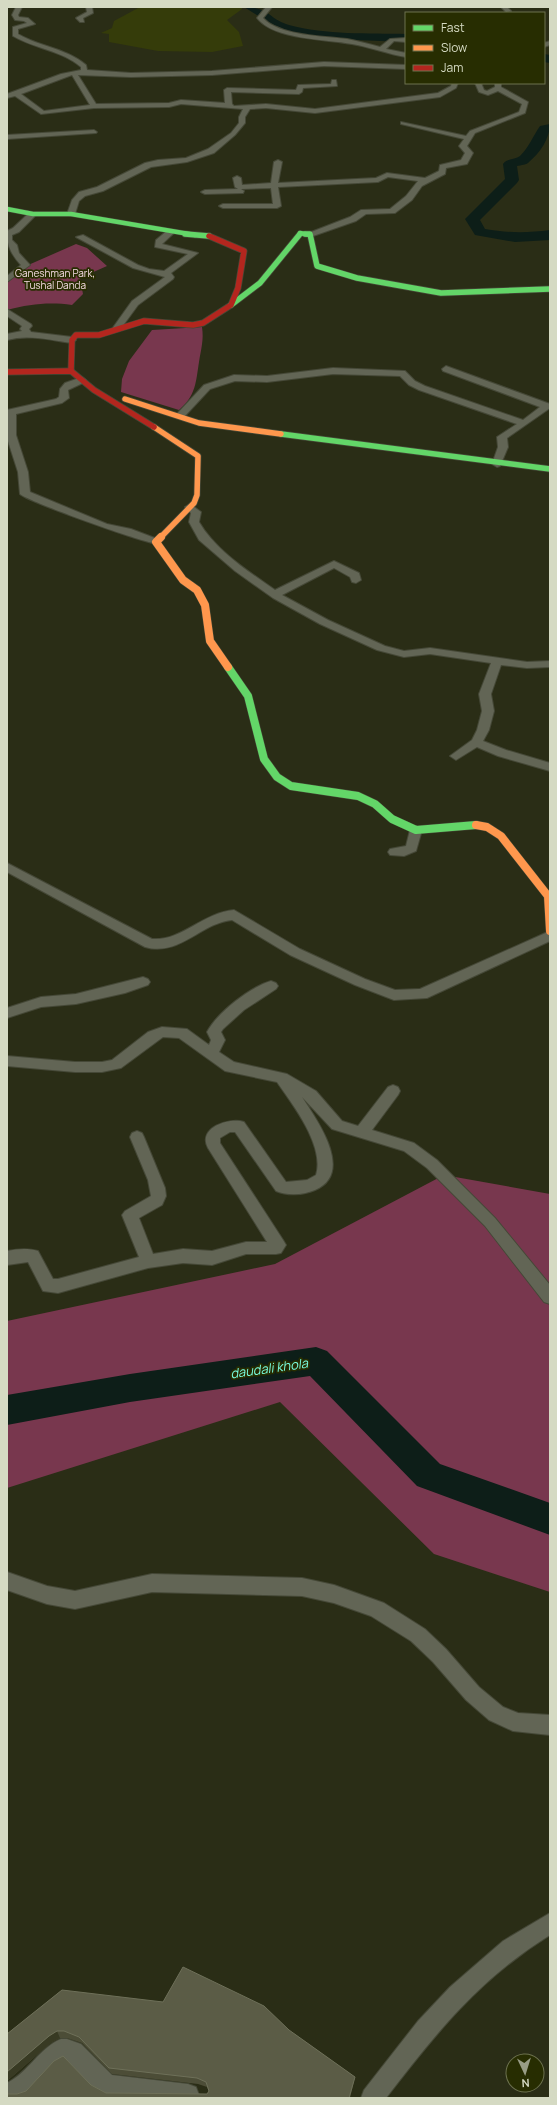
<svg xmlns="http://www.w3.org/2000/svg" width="557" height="2105" viewBox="0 0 557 2105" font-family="Manrope,sans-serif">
<rect width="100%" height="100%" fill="#2a2d16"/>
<path fill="#353c0a" d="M140,7H242V9L227,20L239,32L243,46L212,52L158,51L109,42V34L101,33L112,28L114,21Z"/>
<g fill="#78374e">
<path d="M76,244L87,248L107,266L80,278L83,294L72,305C49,302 30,304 7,310V283L26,266Z"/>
<path d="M202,327C204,340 201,349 199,362C196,381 196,396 179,410L121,392L122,379L129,361L152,330Z"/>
<path d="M444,1175L550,1194V1592L434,1554L280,1402L7,1488V1321L275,1264Z"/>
</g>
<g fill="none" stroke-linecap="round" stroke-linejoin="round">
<g fill="#0d1e18" fill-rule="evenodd">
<path d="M244,7C269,7 270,20 289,25C326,35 368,33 406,34V42L329,39L284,32Z"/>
<path d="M544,54L550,55V63L544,62Z"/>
<path d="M550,124C550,138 540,153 529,162C527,165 521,165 517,166L519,180L517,183L480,220L485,229C507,233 528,233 550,230V240L515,242L475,235L465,219L505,179L503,164C507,158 515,160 520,156C529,147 533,136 540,126Z"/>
<path d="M316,1347L327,1351L440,1464L550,1503V1535L417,1486L310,1376L130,1402L7,1425V1395L130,1374Z"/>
</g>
<g stroke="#454837" stroke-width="2">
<g id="street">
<path d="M16,7H22L18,15L19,17L28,18L35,24L18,29V34C40,47 66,48 86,65L87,70L131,73L212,71L324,62L406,65V69L324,66L212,75L131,77L78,75L96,104L169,103L181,100L225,103L224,90L227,88L296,90L298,85L331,84L332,80H336L337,86L303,88L302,92L299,94L231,92L232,104L234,106L266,104L315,109L438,93L451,86L452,83H458L456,88L440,97L315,113L266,108L250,109L245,117V123L235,135L214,153L187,162L151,167L103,191L85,196L79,201L75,214L71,216L67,214L72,200L79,192L97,187L145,163L158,160L186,158L208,149L231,133L239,123V117L243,109L181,104L169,107L94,108L41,114L15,96L7,98V94L61,74L81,70V67C61,50 35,49 13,36V27L27,23L24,21L15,20L12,15ZM72,75L90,105L44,111L21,94Z"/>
<path d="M86,7H92L93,13L83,18L84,22H80L76,18L87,12Z"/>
<path d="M266,7H272L263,18C279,36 324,36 347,39C358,41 369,44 380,47L390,39L406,38V42L394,41L386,49L406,53V57C388,54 370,47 352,44C326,39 274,40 257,18Z"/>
<path d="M501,7H507L511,11L506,12Z"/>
<path d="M550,41V45L544,47V43Z"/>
<path d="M475,83H481L484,90L487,91L495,87V83H501V87L528,102L525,113L475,133L467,146L473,153L467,164L446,168L445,174L422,186L412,200L395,213L366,214L356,221L313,236L306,234L350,217L361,210L390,209L406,196L418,181L388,177L378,182L278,187L281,206L277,208H223L219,206L223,204H273L271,188L241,189L244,191L243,193L205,194L201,192L205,190L238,189L235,187L233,178L237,176L241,178L242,185L271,183L274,162L278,160L282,162L278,183L376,178L387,173L425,178L439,171L440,165L461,160L465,153L459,146L464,139L401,124V122L466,136L470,131L519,112L522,104L498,91L488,95L479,92Z"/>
<path d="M94,130L97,132L96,133L7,139V135Z"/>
<path d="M30,212L37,214L19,232L12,235V240L17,245L19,253L30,265L7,282V276L21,265C11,254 7,246 7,231L13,228Z"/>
<path d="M168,230L175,232L162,244L198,253L171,273L174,277L173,279L138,305L119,331H113L112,329L132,301L165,277L133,268L76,237L83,235L138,265L149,269L164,271L188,254L155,247L156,240Z"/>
<path d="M7,309L31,324L32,326L29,329L31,332L72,337L76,340L72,343C50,340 28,334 7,340V334L22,331L20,329L22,326L7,316Z"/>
<path d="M446,366L550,404V408L507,438L508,447L500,466L497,467L492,464L498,447L497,437L517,424L419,390L409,385L400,376L333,374L267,382L235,381L210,389L183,418H177L175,416L204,385L234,375L267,376L333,368L405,371L415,381L425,386L523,420L540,407L443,371L442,369Z"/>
<path d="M82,377L86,380L85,382L68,390L69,398L62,403L16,414V435L28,472L30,492L107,524L131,529L160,540L161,542L160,544C151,546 27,501 20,494L18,472L7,438V410L56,399L59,397L60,389L65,383Z"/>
<path d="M190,504L201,512L199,522C216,551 248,571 275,590L334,561L359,573L361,580L356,583L352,582L350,577L334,568L282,595L328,620L385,646L404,651L430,648L527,662L550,661V667L527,668L501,665L491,694L494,711L489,730L483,741L506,750L550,763V771L498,756L477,747L456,760L450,756L472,740L477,730L482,711L479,694L491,663L430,654L404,657L377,650L320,624L273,598L235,571L199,540L189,522L191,513L185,507Z"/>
<path d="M416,826L422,830L416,851L404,856L390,855L388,852L390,849L406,846L410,830Z"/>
<path d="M7,863L152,939C182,941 202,913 234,910L300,949L365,979L395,990L420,989L550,931V941L427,998L394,1000L355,985L290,955L232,920C201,923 179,957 145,947L7,872Z"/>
<path d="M143,977L148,979L150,982L148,985L125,993L76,1004L41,1007L7,1018V1008L41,997L76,994Z"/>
<path d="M271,981L276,983L278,986L276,989L244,1010L223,1029L221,1032L225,1040L219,1052L234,1062L287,1074L316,1091L342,1121L358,1126L388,1087L393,1085L398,1087L400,1091L398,1095L372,1130L414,1143L437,1160L495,1218L550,1285V1304L544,1302L485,1226L427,1168L404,1151L332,1129L302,1097C317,1120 355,1173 315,1190C303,1195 288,1196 276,1191L235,1132H230L220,1138V1143L283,1240L286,1245L281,1253L276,1254H246L212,1265L183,1263L148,1268L58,1293L43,1291L28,1262L7,1265V1251C18,1249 27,1248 38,1251L53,1279H58L139,1257L122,1215L125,1211L151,1196L148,1180L130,1137L132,1133L137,1131L142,1133L144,1137L165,1188L166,1196L162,1205L139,1218L153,1254L183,1249L212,1251L246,1242H267L208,1148C197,1128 229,1117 244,1122L286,1182L307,1180L316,1175C325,1146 293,1105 277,1082L225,1071L179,1038L163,1037L121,1068L102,1072H75L7,1066V1056L75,1062H102L112,1060L148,1032L162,1027L187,1029L209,1045L211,1040L207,1032C217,1013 250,987 271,981Z"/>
<path d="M7,1572L47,1586L75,1591L152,1574L302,1578L334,1585L384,1603L425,1629L446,1649L479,1687L503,1707L518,1713L550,1715V1735L513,1731L489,1720L466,1700L433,1662L411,1641L371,1616L334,1603L302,1596L152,1592L75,1609L47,1604L7,1590Z"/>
<path d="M550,1913V1935C479,1979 436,2033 386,2098H361L364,2090L418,2021L450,1987L503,1941Z"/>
<path d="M61,2039H67L81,2044L112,2075L188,2084L196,2087L199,2095L198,2098L109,2097L95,2090L67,2060C53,2062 41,2094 23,2098C18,2099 12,2098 7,2098V2083C29,2072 39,2048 61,2039Z"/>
</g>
</g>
<g stroke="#454837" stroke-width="5.5">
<g id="fast-far2">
<path d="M7,209L33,214H71L195,235"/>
<path d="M299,235L300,233L310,235"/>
</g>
</g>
<g stroke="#454837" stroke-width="7">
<g id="fast-far1">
<path d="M185,234L209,236"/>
<path d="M305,234H310L317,266L357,278L441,293L550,289"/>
<path d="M231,305L260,283L300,234"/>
<path d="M281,434L550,469"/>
</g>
</g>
<g stroke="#454837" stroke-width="9">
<path id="fast" d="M228,667L248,696L264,759L277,777L291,786L358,796L375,804L392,819L416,830L476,825"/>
</g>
<g stroke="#454837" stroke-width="7">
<g id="slow-far1">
<path d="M125,399L199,423L281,434"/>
<path d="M154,427L198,456L197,495L194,503L160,538"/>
</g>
</g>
<g stroke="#454837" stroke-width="9">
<g id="slow">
<path d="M161,537L156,542L183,580L197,590L205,605L210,641L228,667"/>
<path d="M476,825L487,827L501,836L548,896L550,931"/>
</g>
</g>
<g stroke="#454837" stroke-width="7">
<g id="jam">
<path d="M71,371L72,340L76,335H99L144,321L193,325L203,323L231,305L238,288L244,251L209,236"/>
<path d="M7,372L71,371L94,390L154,427"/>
</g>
</g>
<use href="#street" fill="#626555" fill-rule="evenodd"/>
<use href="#fast-far2" stroke="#63d668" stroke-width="4.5"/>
<use href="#fast-far1" stroke="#63d668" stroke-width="5.5"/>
<use href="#fast" stroke="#63d668" stroke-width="8"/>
<use href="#slow-far1" stroke="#ff974d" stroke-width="5.5"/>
<use href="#slow" stroke="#ff974d" stroke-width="8"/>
<use href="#jam" stroke="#b3261e" stroke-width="5.5"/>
</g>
<path fill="#4c4d37" d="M62,1990L289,2030L355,2077L350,2098H7L17,2094L91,2085L106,2093L207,2094L209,2092L207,2087L198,2084L112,2074L82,2043L67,2038H60L52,2042L7,2081V2034Z"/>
<path fill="#383a23" d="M57,2031L60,2038L52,2042L7,2081V2072L49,2036Z"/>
<path fill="#5b5c46" stroke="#6e7059" d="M183,1967L264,2006L289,2030L355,2077L349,2098H7V2094H17L26,2091L54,2061L63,2056L91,2085L106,2093L207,2094L209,2091L206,2082L197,2078L109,2068L79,2037L64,2031H57L49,2036L7,2072V2034L62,1990L163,2002Z"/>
<g text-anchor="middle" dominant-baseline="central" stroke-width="3.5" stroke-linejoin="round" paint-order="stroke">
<g font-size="10" fill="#f5dbe3" stroke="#272d01">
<text x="55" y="273">Ganeshman Park,<tspan x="55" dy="12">Tushal Danda</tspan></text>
</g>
<g font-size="13" font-style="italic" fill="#78fcdf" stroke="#272d01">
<text transform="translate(269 1368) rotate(-8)">daudali khola</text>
</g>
</g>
<rect width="557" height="2105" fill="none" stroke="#d5dac3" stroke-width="16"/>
<rect x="405" y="12" width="140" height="72" fill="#272d01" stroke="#6d724f"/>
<rect x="413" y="25" width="20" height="6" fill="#63d668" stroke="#6d724f"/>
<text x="441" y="32" font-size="12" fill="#d5dac3">Fast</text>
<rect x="413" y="45" width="20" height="6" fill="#ff974d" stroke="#6d724f"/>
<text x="441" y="52" font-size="12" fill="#d5dac3">Slow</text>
<rect x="413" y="65" width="20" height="6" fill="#b3261e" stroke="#6d724f"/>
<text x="441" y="72" font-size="12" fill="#d5dac3">Jam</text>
<g transform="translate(525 2073) rotate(176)"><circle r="19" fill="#272d01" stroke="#6d724f"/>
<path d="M0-3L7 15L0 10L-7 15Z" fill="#999d86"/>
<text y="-6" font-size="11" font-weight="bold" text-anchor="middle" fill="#d5dac3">N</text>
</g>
</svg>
